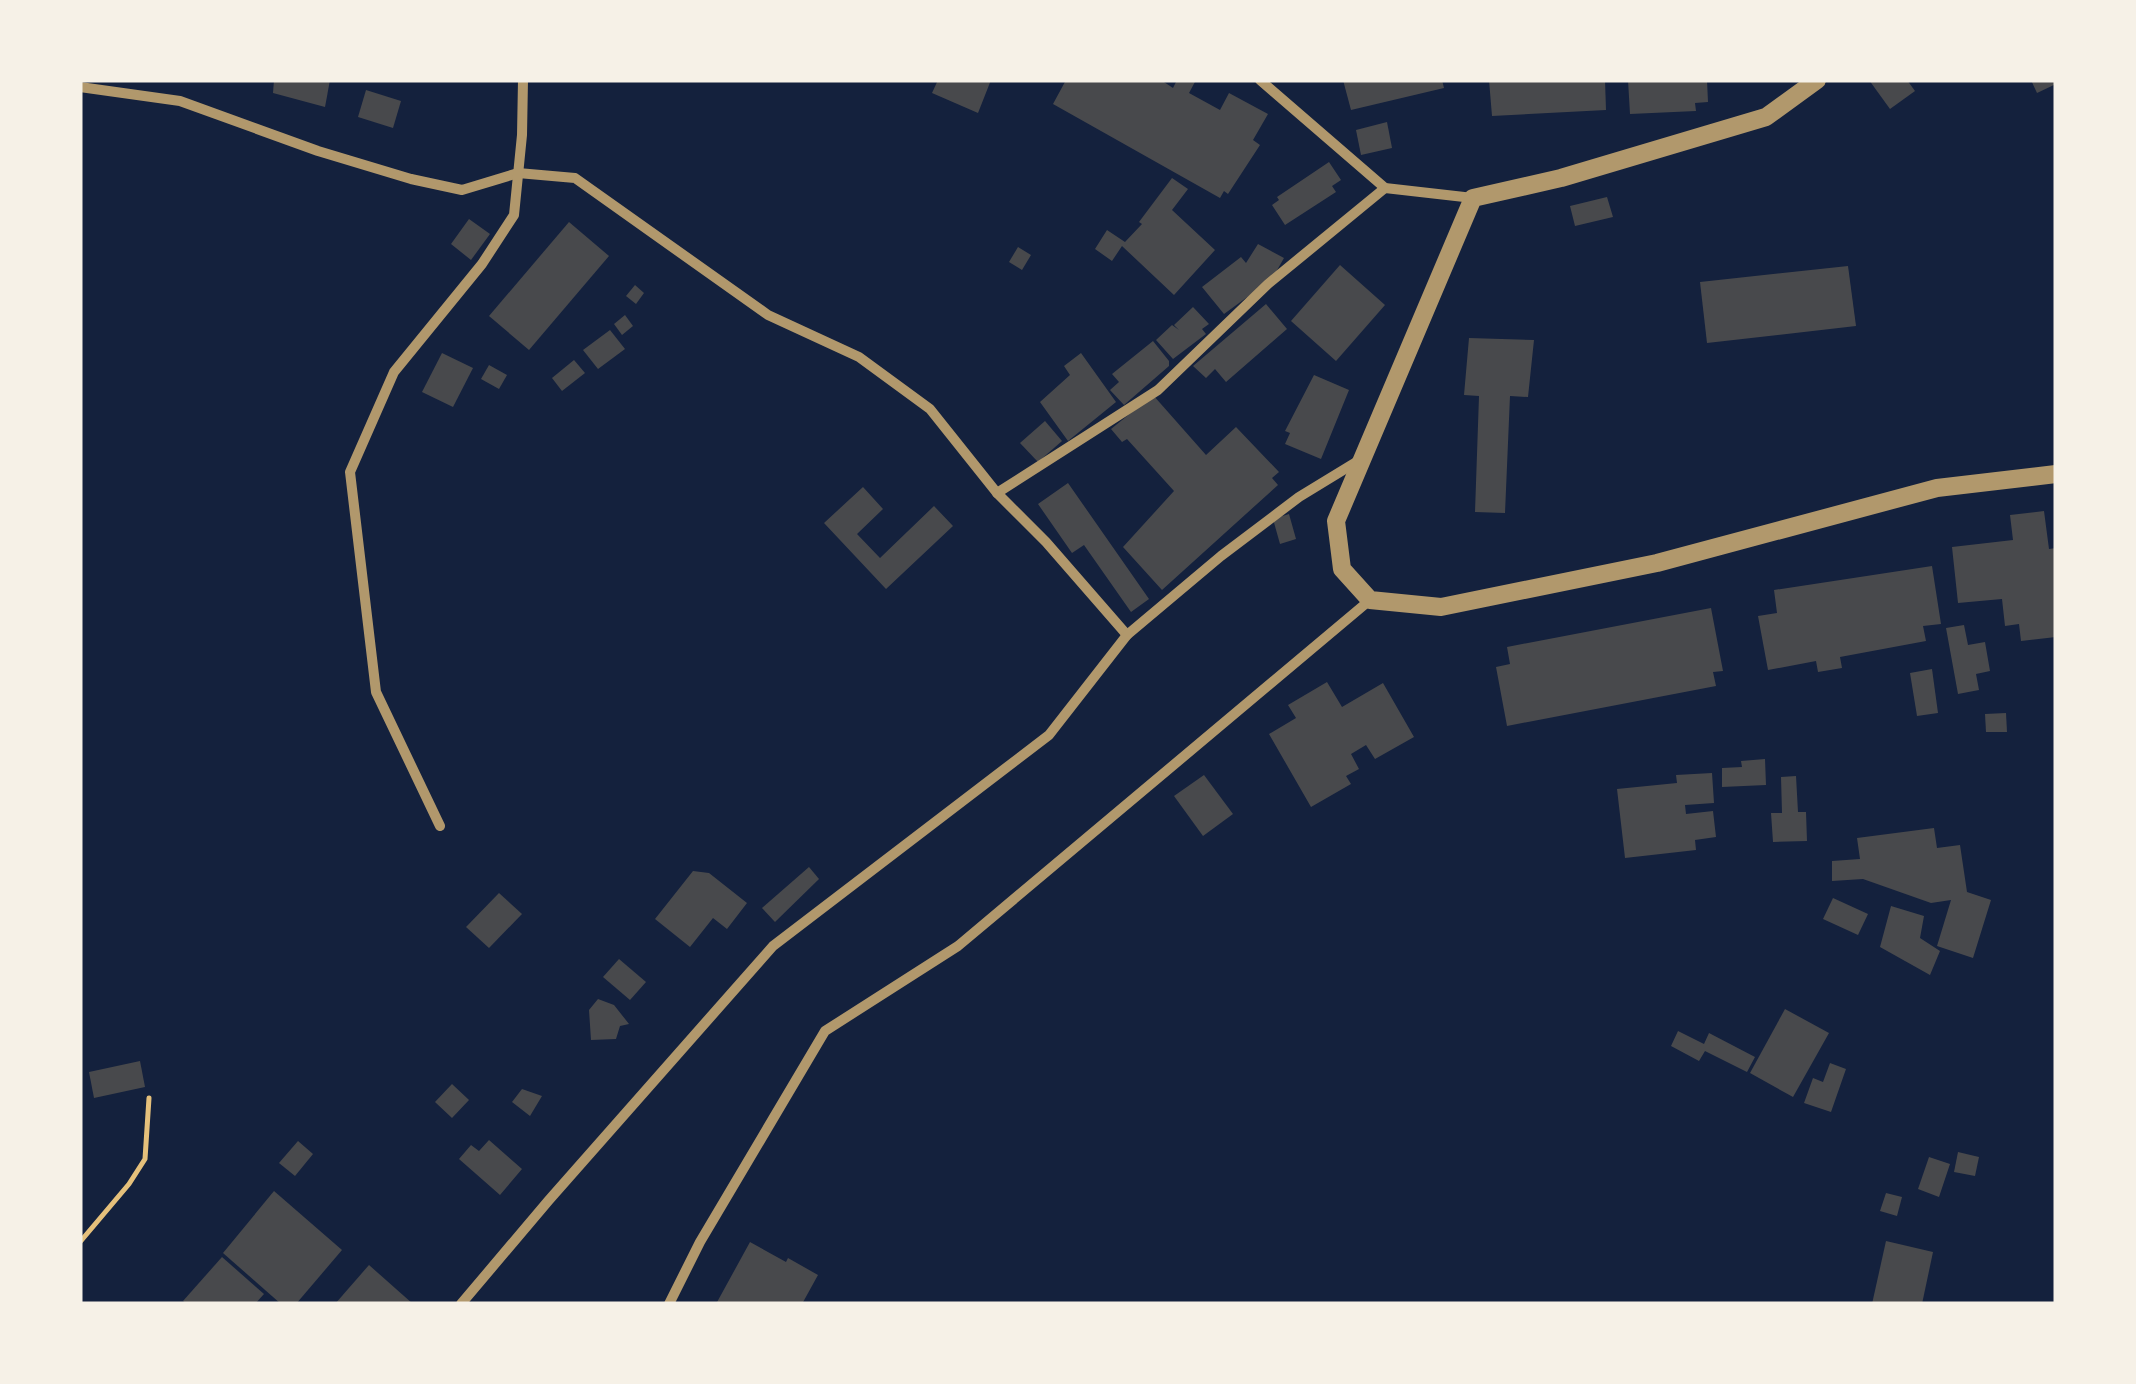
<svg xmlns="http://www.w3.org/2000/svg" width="2136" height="1384" viewBox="0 0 2136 1384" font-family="'Sofia Sans Condensed',sans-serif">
<rect width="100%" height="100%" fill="#14213d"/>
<g fill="#48494c">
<path d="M274,80H330L325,107L273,93Z"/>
<path d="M938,80H991L978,113L932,93Z"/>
<path d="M1066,80H1161L1173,88L1177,80H1196L1189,93L1220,110L1229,93L1268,114L1253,140L1260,145L1228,194L1224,191L1220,198L1053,104Z"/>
<path d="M1343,80H1442L1444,88L1351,110Z"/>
<path d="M1489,80H1605L1606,110L1492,116Z"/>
<path d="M1628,80H1707L1708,102L1695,103L1696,111L1630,114Z"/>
<path d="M1869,80H1907L1915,91L1890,109Z"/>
<path d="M2031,80H2056V84L2037,93Z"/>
<path d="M366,90L401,101L393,128L358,117Z"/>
<path d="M1387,122L1392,148L1361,155L1356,130Z"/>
<path d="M1329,162L1341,180L1332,186L1336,192L1285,225L1272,205L1279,200L1277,197Z"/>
<path d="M1172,178L1188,189L1172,210L1215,250L1174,295L1122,246L1112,261L1095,249L1107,230L1125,242L1142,224L1139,222Z"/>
<path d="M1607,197L1613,217L1575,226L1570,206Z"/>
<path d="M469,219L490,234L471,260L451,244Z"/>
<path d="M569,222L609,256L529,350L489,316Z"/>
<path d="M1258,244L1284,258L1272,279L1224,314L1202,287L1241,257L1246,263Z"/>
<path d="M1018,247L1031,255L1022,270L1009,262Z"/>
<path d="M1340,265L1385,305L1336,361L1291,321Z"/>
<path d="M1848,266L1856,326L1707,343L1700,282Z"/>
<path d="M635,285L644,293L636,304L626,296Z"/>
<path d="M1266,304L1287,329L1226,382L1215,369L1206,378L1193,366Z"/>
<path d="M1193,307L1209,324L1202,329L1206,334L1173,359L1156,340L1172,325L1179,330L1174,325Z"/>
<path d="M625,315L633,326L622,335L614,324Z"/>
<path d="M610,330L625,349L598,369L583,350Z"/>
<path d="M1469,338L1534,340L1528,397L1510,396L1505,513L1475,512L1479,396L1464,395Z"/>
<path d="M1153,341L1169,361V366L1124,405L1110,390L1119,382L1112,374Z"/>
<path d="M442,353L473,368L453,407L422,392Z"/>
<path d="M1081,353L1116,402L1068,441L1040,402L1070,375L1064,366Z"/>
<path d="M574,360L585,373L562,391L552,378Z"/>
<path d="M489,365L507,375L499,389L481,379Z"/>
<path d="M1314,375L1349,390L1321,459L1285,444L1290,433L1285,431Z"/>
<path d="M1153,395L1206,455L1236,427L1279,472L1272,478L1278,485L1162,590L1123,547L1174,491L1127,439L1122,442L1111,429Z"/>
<path d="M1045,421L1062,441L1038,462L1020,443Z"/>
<path d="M1068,483L1149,599L1131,612L1084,545L1072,553L1038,504Z"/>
<path d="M863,487L883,509L857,534L880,558L934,506L953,526L886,589L824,523Z"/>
<path d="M2044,511L2049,549L2056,548V637L2021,641L2019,624L2005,626L2002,599L1958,603L1952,547L2013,540L2010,515Z"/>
<path d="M1289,514L1296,539L1280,544L1273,519Z"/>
<path d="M1932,566L1941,624L1923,626L1926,641L1840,657L1842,668L1818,672L1816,661L1768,670L1758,616L1777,613L1774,590Z"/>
<path d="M1711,608L1723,671L1713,672L1716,686L1507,726L1496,667L1510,664L1507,647Z"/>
<path d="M1964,625L1968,645L1985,642L1990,671L1976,674L1979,690L1958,694L1946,628Z"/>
<path d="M1932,669L1938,713L1917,716L1910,673Z"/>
<path d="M1327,682L1342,707L1383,683L1414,737L1375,759L1366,745L1351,754L1359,769L1346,776L1351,784L1311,807L1269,734L1296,718L1288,705Z"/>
<path d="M2006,713L2007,732H1986L1985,714Z"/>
<path d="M1765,759L1766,785L1722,787V768L1742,767L1741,761Z"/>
<path d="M1712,773L1714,803L1685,805L1686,814L1713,811L1716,837L1695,840L1696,850L1625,858L1617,789L1677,783L1676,775Z"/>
<path d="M1204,775L1233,814L1203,836L1174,796Z"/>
<path d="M1796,776L1798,812H1806L1807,841L1773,842L1771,813H1782L1781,777Z"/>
<path d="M1934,828L1937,848L1960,845L1967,892L1991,900L1973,958L1937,946L1951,900L1931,903L1863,879L1832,881V861L1860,859L1857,838Z"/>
<path d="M809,867L819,879L775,922L762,908Z"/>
<path d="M693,871L709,873L747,903L727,929L713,918L690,947L655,919Z"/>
<path d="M499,893L522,914L489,948L466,927Z"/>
<path d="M1833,898L1868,914L1858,935L1823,919Z"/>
<path d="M1891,906L1924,916L1920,938L1940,951L1930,975L1880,947Z"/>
<path d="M619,959L646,982L630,1000L603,977Z"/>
<path d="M598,999L614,1005L629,1024L620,1026L616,1039L591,1040L589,1010Z"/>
<path d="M1785,1009L1829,1033L1793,1097L1750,1073Z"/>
<path d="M1678,1031L1704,1044L1709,1033L1755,1057L1747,1072L1705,1051L1699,1061L1671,1046Z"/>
<path d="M140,1061L145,1087L94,1098L89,1072Z"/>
<path d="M1830,1063L1846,1069L1831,1112L1804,1103L1813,1078L1823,1082Z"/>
<path d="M452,1084L469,1100L452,1118L435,1102Z"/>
<path d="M522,1089L542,1096L530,1116L512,1102Z"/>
<path d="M489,1140L522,1169L500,1195L459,1159L471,1145L479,1151Z"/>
<path d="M298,1141L313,1154L295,1176L279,1163Z"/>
<path d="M1958,1152L1979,1157L1975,1176L1954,1172Z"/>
<path d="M1929,1157L1950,1164L1939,1197L1918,1189Z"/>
<path d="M274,1191L342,1250L296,1304H281L223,1253Z"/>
<path d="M1886,1193L1902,1197L1897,1216L1880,1211Z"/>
<path d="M1886,1241L1933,1252L1922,1304H1872Z"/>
<path d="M750,1242L786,1262L788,1258L818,1275L802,1304H716Z"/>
<path d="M222,1257L264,1294L255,1304H187L183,1301Z"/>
<path d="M369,1265L413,1304H335Z"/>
</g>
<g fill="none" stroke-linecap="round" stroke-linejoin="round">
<path stroke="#e5c07b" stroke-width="5" d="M80,1242L129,1184L145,1159L149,1098"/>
<g stroke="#b1986c" stroke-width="10">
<path d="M1260,80L1385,188L1473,198"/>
<path d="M80,87L180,101L318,151L411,179L462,190L518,173L575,178L768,315L859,357L930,409L997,493L1046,542L1127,635"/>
<path d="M997,493L1158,390L1268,284L1385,188"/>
<path d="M440,826L376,692L350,472L394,372L482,264L514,215L522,135L523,80"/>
<path d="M461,1304L549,1200L773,946L1049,735L1127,635L1221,556L1299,497L1358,461"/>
<path d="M669,1304L700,1242L825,1031L958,946L1370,600"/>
</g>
<path stroke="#b1986c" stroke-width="18" d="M1817,80L1766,117L1561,178L1473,198L1336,521L1342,569L1370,600L1441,607L1657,563L1937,488L2056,474"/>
</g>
<rect width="2136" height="1384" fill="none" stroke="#f6f1e7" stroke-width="165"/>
</svg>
